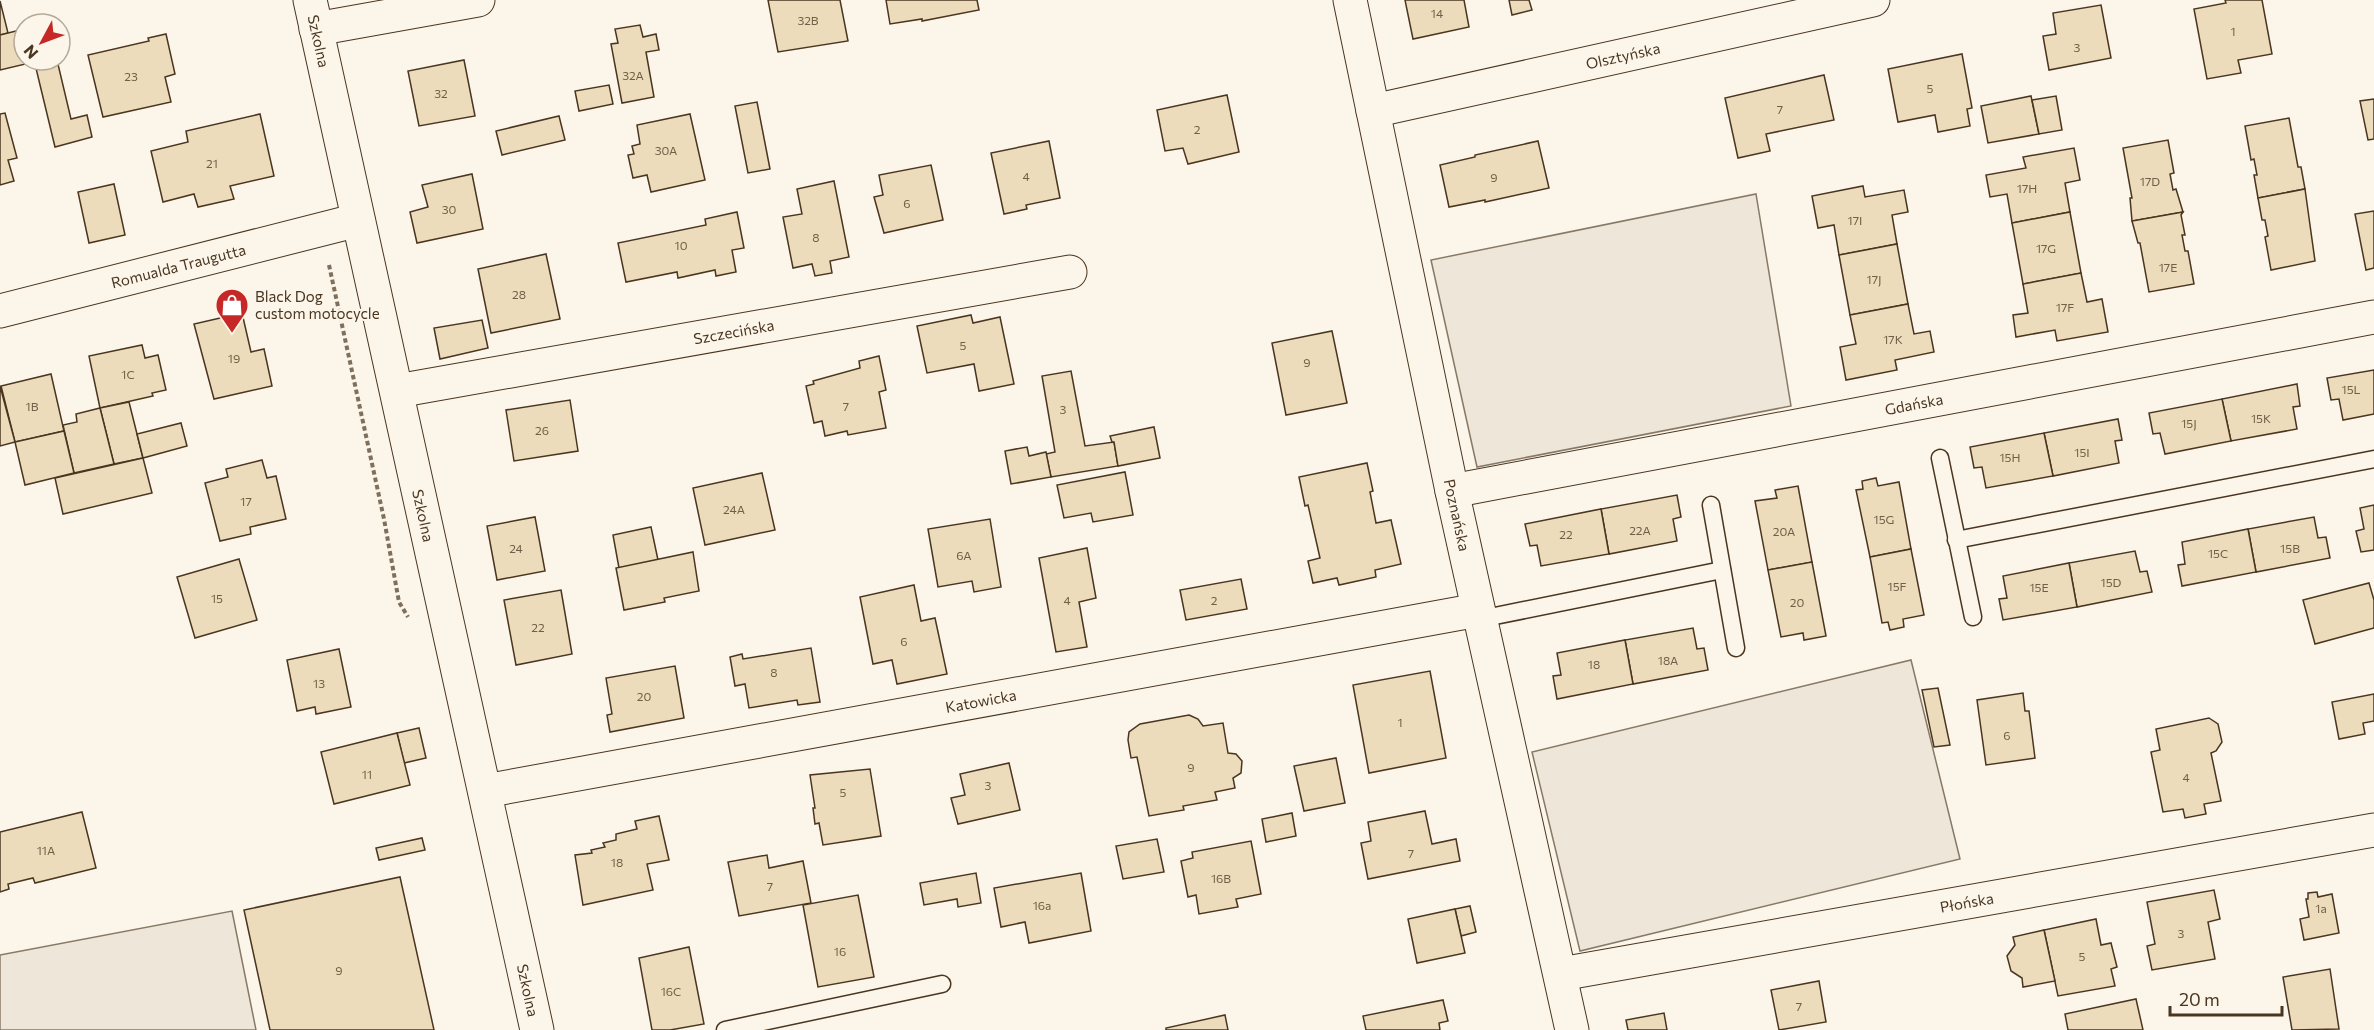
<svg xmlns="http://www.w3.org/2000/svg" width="2374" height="1030" viewBox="0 0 2374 1030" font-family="Commissioner,sans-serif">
<rect width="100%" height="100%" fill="#fbf6e9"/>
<g fill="#ede6d9" stroke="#887966" stroke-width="1.5">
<path d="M1756,194L1791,406L1477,467L1431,260Z"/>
<path d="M1911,660L1960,859L1580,951L1532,752Z"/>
<path d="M232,911L256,1030H0V955Z"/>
</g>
<g fill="#ecdcbc" stroke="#4a3520" stroke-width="1.5">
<path d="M768,0H840L848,41L778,52Z"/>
<path d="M886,0H977L979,10L922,21V19L890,24Z"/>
<path d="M1405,0H1464L1469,27L1413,39Z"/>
<path d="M1509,0H1529L1532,10L1512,15Z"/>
<path d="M2225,0H2262L2272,54L2238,60L2241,73L2207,79L2194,9L2226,3Z"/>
<path d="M0,1L8,33L0,35Z"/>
<path d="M2101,5L2111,58L2049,70L2043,36L2056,34L2053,13Z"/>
<path d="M640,25L643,37L656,34L659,50L646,52L654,97L622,103L611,44L618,43L615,29Z"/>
<path d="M24,29V60H34V62L0,70V35Z"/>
<path d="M166,34L175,74L165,77L171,102L103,117L88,55L149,41L148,38Z"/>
<path d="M1962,54L1972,108L1967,109L1970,126L1938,132L1935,115L1898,122L1888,69Z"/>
<path d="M34,60H57L71,119L87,115L92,137L55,147Z"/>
<path d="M464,60L475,116L419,126L408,71Z"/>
<path d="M1824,75L1834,120L1766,134L1770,151L1738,158L1725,98Z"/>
<path d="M609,85L613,104L579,111L575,91Z"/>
<path d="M1227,95L1239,152L1188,164L1183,148L1165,151L1157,110Z"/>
<path d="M2031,96L2039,134L1988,143L1981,106Z"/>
<path d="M2056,96L2062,130L2039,134L2032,100Z"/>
<path d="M2374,99V139L2368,140L2360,101Z"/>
<path d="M757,102L770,169L748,173L735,106Z"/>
<path d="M5,113L17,158L8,160L14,181L0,185V114Z"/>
<path d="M260,114L274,176L230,186L234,199L198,207L194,194L163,202L151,151L188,142L186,131Z"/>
<path d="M690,114L705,180L651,192L647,175L633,178L628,155L634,154L632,146L640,144L637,125Z"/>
<path d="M559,116L565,140L502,155L496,131Z"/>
<path d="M2289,118L2298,167H2301L2305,189L2258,198L2254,175H2257L2254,159L2251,160L2245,126Z"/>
<path d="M2168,140L2174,173L2170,174L2173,190L2176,189L2183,212L2132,221L2130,198H2132L2123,148Z"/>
<path d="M1049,141L1060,198L1026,205L1027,209L1004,214L991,153Z"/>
<path d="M1538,141L1549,188L1485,202V200L1449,207L1440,165L1475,157V155Z"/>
<path d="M2074,148L2080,180L2065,183L2070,212L2012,223L2007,194L1990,197L1986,175L2026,168L2023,157Z"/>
<path d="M931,165L943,220L884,233L874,197L883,195L879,175Z"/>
<path d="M472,174L483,229L417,243L410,212L428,207L422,185Z"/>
<path d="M834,181L849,257L830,261L832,273L815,276L812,264L793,268L783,217L802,214L797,189Z"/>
<path d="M114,184L125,235L89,243L78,192Z"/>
<path d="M1863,186L1865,197L1904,190L1908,212L1892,215L1897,244L1839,255L1834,225L1818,228L1812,196Z"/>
<path d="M2305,189L2315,261L2271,270L2265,237L2268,236L2265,220H2262L2258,198Z"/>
<path d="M2374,211V268L2366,270L2355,214Z"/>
<path d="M737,212L744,248L732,250L736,272L716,276L715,270L678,278L677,272L626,282L618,243L706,225L705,219Z"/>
<path d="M2070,212L2081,273L2023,284L2012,223Z"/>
<path d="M2183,212L2181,215L2185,235H2182L2185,251H2188L2194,284L2149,292L2140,243H2138L2132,221Z"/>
<path d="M1897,244L1908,304L1850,315L1839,255Z"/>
<path d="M546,254L560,319L491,333L478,269Z"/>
<path d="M2081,273L2087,302L2102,299L2108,332L2057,341L2055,330L2016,337L2013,315L2028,313L2023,284Z"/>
<path d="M1908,304L1914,334L1930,331L1934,352L1895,360L1897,370L1846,380L1840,347L1856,344L1850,315Z"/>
<path d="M242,313L251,352L264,349L272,386L214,399L194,324Z"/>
<path d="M971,315L973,323L1000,317L1014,384L979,391L974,364L927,373L917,326Z"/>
<path d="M482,320L488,348L440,359L434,328Z"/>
<path d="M1332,331L1347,403L1286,415L1272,343Z"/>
<path d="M142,345L145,358L158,355L166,390L152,393L153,396L100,408L89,356Z"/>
<path d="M879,356L886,390L879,392L886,428L848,435L847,431L825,436L822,421L814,423L806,386L814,384L813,381L860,368L859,361Z"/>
<path d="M2374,370V414L2343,420L2339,399L2331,400L2327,378Z"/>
<path d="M1071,371L1085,446L1114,442L1118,466L1051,477L1046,454L1055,452L1042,376Z"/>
<path d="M51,374L64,431L15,442L1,386Z"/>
<path d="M2297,384L2300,406L2293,407L2297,429L2231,441L2222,399Z"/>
<path d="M0,386L15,442L0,446Z"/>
<path d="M2222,399L2231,441L2165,454L2160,433L2153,434L2149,413Z"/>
<path d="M570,400L578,451L514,461L506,410Z"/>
<path d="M129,402L143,458L114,464L100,408Z"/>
<path d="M100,408L114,464L74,473L63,425L77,422L76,414Z"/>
<path d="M2118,419L2122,440L2115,441L2119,463L2053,476L2044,433Z"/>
<path d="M181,423L187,446L143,458L137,434Z"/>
<path d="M1154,427L1160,458L1118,466L1114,442H1112L1110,436Z"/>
<path d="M64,431L74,473L25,485L15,442Z"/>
<path d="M2044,433L2053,476L1986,488L1982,467L1974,468L1970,447Z"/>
<path d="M1027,447L1029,456L1046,452L1051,477L1011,484L1005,451Z"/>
<path d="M143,458L152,493L63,514L55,478Z"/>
<path d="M262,460L267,478L276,476L286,519L250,527L251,534L220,541L205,483L228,477L226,469Z"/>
<path d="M1367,463L1373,491L1370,492L1376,523L1391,520L1401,564L1375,570L1376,577L1339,585L1337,578L1313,583L1308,561L1320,558L1308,505L1305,506L1299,477Z"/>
<path d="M1125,472L1133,515L1093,522L1091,513L1064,518L1057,485Z"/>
<path d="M762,473L775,530L705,545L693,488Z"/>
<path d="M1876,478L1878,486L1899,482L1911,549L1870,557L1856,490L1863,489L1862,481Z"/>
<path d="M1798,486L1812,562L1768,570L1755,501L1777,498L1775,490Z"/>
<path d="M1677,495L1681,517L1673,519L1677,541L1609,554L1601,509Z"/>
<path d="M2374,505V550L2361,552L2356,531L2364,529L2360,508Z"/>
<path d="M1601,509L1609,554L1541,566L1537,545L1530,546L1525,524Z"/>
<path d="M535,517L545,571L497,580L487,526Z"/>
<path d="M2314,517L2318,538L2326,537L2330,558L2256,572L2248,529Z"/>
<path d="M990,519L1001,587L974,592L972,581L938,587L928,529Z"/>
<path d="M651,527L658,560L619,568L613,535Z"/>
<path d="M2248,529L2256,572L2182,586L2178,565L2185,564L2182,542Z"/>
<path d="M1087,548L1096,598L1079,602L1087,647L1056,652L1039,558Z"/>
<path d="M1911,549L1924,615L1903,619L1904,627L1890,630L1888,622L1882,623L1870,557Z"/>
<path d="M2135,551L2140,572L2147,571L2152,592L2077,607L2069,563Z"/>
<path d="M693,552L699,591L664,598L665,602L624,610L616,568Z"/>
<path d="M239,559L257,620L195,638L177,577Z"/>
<path d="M1812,562L1826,636L1804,640L1803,633L1781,637L1768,570Z"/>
<path d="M2069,563L2077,607L2003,620L1999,599L2007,598L2003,576Z"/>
<path d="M1241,579L1247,609L1186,620L1180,590Z"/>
<path d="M2369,583L2374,600V628L2315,644L2303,600Z"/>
<path d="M914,585L921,621L935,618L947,674L897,684L892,660L873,664L860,597Z"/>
<path d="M561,590L572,654L516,665L504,600Z"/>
<path d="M1693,628L1697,649L1704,648L1708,670L1633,684L1625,640Z"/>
<path d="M1625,640L1633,684L1557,699L1553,676L1561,675L1557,653Z"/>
<path d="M811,648L820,702L798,705L797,700L749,708L745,684L735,686L730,657L742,654L743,659Z"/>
<path d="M339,649L351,707L316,714L315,707L297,711L287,660Z"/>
<path d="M675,666L684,718L610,732L607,715L612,714L606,678Z"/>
<path d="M1430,671L1446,758L1369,773L1353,685Z"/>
<path d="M1938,688L1950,745L1934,747L1922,690Z"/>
<path d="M2023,693L2025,711H2029L2035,758L1986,765L1977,700Z"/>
<path d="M2374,694V721L2363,723L2365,734L2339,739L2332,702Z"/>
<path d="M1189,715L1198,719L1203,726L1223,723L1228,753L1236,754L1242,761L1241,773L1233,778L1235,788L1215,792L1217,800L1183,806L1184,810L1149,816L1137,757L1131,758L1128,740L1129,732L1140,724Z"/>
<path d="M2209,718L2218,724L2222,742L2216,751L2211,753L2221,801L2204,804L2206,814L2185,818L2183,809L2163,812L2151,752L2160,750L2156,729Z"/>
<path d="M419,728L426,758L404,763L397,733Z"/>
<path d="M397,733L410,785L334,804L321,752Z"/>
<path d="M1336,758L1345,803L1304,811L1294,766Z"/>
<path d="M1009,763L1020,810L958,824L951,798L965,795L960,774Z"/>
<path d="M870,769L881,836L823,845L819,823L815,824L813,808H815L810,775Z"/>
<path d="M1425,811L1432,844L1456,839L1460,861L1368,879L1361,843L1371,841L1368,822Z"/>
<path d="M82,812L96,868L35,883L33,878L8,884L9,889L0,892V832Z"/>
<path d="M1292,813L1296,836L1266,842L1262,819Z"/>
<path d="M659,816L669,860L647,864L653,890L583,905L575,855L592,853L591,850L605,847L603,843L616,840V834L637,829L635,821Z"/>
<path d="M422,838L425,850L379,860L376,848Z"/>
<path d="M1157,839L1164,872L1123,879L1116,846Z"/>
<path d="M1251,841L1261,894L1236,899L1238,907L1199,914L1196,895L1188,897L1181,861L1193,858L1192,852Z"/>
<path d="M767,855L769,868L803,861L811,903L739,916L728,862Z"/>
<path d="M976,873L981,903L958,907L957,899L924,905L920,883Z"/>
<path d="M1081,873L1091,931L1029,943L1025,922L1001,927L994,888Z"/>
<path d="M400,877L434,1030H270L244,910Z"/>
<path d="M2214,890L2220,919L2208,922L2215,959L2152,970L2147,946L2155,944L2147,902Z"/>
<path d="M2317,892L2318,897L2332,894L2339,933L2304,940L2300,919L2309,917L2306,899H2308V893Z"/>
<path d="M858,895L874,977L818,987L803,905Z"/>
<path d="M1470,906L1476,932L1461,936L1455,909Z"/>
<path d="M1455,909L1465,953L1417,963L1408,919Z"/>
<path d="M2096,919L2101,945L2111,943L2117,967L2111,969L2115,986L2058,996L2044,930Z"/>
<path d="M2044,930L2055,981L2023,987L2022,978L2011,971L2007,956L2015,945L2013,937Z"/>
<path d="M689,947L704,1024L670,1030H652L639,958Z"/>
<path d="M2330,969L2339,1029L2292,1030L2283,977Z"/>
<path d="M1819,981L1826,1022L1779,1030L1771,990Z"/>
<path d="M2136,999L2143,1030H2068L2065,1014Z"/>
<path d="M1443,1000L1448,1021L1439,1023L1440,1030H1366L1363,1016Z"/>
<path d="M1664,1013L1667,1030H1628L1626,1020Z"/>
<path d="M1225,1015L1228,1030H1166V1028Z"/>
</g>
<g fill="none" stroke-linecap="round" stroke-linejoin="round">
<g stroke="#4a3520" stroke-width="19">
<g id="service">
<path d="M1940,458L1973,617"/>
<path d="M1711,505L1736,648"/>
<path d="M1956,540L2374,459"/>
<path d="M1480,619L1722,570"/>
<path d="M725,1030L942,984"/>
</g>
</g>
<g stroke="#4a3520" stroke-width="35">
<g id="minor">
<path id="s1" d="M310,0L537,1030"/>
<path id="s2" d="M1350,0L1452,491L1572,1030"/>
<path d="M316,29L478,0"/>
<path id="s3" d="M1373,111L1873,0"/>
<path id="s4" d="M0,311L358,220"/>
<path id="s5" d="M397,391L1070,272"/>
<path id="s6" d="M1452,491L2374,317"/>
<path id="s7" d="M485,791L1478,610"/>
<path id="s8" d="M1561,974L2374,830"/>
</g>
</g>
<path stroke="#7f6f5c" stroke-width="4" stroke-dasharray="4.5 3" stroke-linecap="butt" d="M329,265L384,519L399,602L408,617"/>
<use href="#service" stroke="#fbf6e9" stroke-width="16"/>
<use href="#minor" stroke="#fbf6e9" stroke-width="33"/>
</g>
<defs>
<g id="shop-pin" transform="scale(1.725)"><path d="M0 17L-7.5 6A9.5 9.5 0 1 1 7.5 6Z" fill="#c62828" stroke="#fbf6e9"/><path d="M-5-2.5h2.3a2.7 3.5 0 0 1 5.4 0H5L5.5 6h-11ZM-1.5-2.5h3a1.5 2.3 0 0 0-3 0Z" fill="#fff"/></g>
</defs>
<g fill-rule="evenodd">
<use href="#shop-pin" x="232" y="305"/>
</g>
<g text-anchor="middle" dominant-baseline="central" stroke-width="4.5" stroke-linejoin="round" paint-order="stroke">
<g font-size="12" fill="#725f47">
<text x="1437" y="13">14</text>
<text x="808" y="20">32B</text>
<text x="2233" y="31">1</text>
<text x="2077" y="47">3</text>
<text x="633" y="75">32A</text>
<text x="131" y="76">23</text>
<text x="1930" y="88">5</text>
<text x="441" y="93">32</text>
<text x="1780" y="109">7</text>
<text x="1197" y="129">2</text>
<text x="666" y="150">30A</text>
<text x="212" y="163">21</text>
<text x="1026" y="176">4</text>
<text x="1494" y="177">9</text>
<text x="2150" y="181">17D</text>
<text x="2027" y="188">17H</text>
<text x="907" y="203">6</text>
<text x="449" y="209">30</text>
<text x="1855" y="220">17I</text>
<text x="816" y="237">8</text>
<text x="681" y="245">10</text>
<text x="2046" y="248">17G</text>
<text x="2168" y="267">17E</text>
<text x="1874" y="279">17J</text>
<text x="519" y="294">28</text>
<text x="2065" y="307">17F</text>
<text x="1893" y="339">17K</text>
<text x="963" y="345">5</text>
<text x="234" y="358">19</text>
<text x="1307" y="362">9</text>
<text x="128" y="374">1C</text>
<text x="2351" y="389">15L</text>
<text x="32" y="406">1B</text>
<text x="846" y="406">7</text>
<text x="1063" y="409">3</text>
<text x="2261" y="418">15K</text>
<text x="2189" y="423">15J</text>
<text x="542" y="430">26</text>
<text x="2082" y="452">15I</text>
<text x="2010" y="457">15H</text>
<text x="246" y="501">17</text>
<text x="734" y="509">24A</text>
<text x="1884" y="519">15G</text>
<text x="1640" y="530">22A</text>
<text x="1784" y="531">20A</text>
<text x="1566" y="534">22</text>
<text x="516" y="548">24</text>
<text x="2290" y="548">15B</text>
<text x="2218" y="553">15C</text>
<text x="964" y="555">6A</text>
<text x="2111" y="582">15D</text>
<text x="1897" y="586">15F</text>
<text x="2039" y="587">15E</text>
<text x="217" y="598">15</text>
<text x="1067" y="600">4</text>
<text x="1214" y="600">2</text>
<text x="1797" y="602">20</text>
<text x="538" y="627">22</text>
<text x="904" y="641">6</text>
<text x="1668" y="660">18A</text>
<text x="1594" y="664">18</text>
<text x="774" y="672">8</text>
<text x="319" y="683">13</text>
<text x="644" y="696">20</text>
<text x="1400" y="722">1</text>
<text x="2007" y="735">6</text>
<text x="1191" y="767">9</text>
<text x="367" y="774">11</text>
<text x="2186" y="777">4</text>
<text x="988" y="785">3</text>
<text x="843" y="792">5</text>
<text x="46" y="850">11A</text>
<text x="1411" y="853">7</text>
<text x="617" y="862">18</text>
<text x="1221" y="878">16B</text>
<text x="770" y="886">7</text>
<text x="1042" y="905">16a</text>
<text x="2321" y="908">1a</text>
<text x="2181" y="933">3</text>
<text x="840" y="951">16</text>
<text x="2082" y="956">5</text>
<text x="339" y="970">9</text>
<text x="671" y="991">16C</text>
<text x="1799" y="1006">7</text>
</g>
<g font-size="15" fill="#4a3520" stroke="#fbf6e9">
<text stroke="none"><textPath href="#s1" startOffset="42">Szkolna</textPath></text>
<text stroke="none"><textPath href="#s3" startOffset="256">Olsztyńska</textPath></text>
<text stroke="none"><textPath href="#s4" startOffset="184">Romualda Traugutta</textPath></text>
<text stroke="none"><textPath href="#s5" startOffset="342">Szczecińska</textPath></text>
<text stroke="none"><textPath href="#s6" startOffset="470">Gdańska</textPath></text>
<text stroke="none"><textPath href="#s1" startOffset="528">Szkolna</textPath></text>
<text stroke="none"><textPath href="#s2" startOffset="526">Poznańska</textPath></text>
<text stroke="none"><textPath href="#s7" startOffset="504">Katowicka</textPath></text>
<text stroke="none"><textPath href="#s8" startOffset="412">Płońska</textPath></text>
<text stroke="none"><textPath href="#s1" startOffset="1014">Szkolna</textPath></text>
</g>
<g font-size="15" fill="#4a3520" stroke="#fbf6e9" text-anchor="start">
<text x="255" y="296">Black Dog<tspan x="255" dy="17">custom motocycle</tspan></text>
</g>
</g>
<g transform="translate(42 42) rotate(229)"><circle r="28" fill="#fbf6e9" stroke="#b4a999" stroke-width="1.5"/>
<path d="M0-4.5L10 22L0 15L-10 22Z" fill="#c62828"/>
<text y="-9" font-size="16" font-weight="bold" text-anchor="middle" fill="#4a3520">N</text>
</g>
<path d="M2170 1006v9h112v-9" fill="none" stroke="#4a3520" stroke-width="3"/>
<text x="2179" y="1006" font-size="18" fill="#4a3520" stroke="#fbf6e9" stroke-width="4.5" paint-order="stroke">20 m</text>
</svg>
